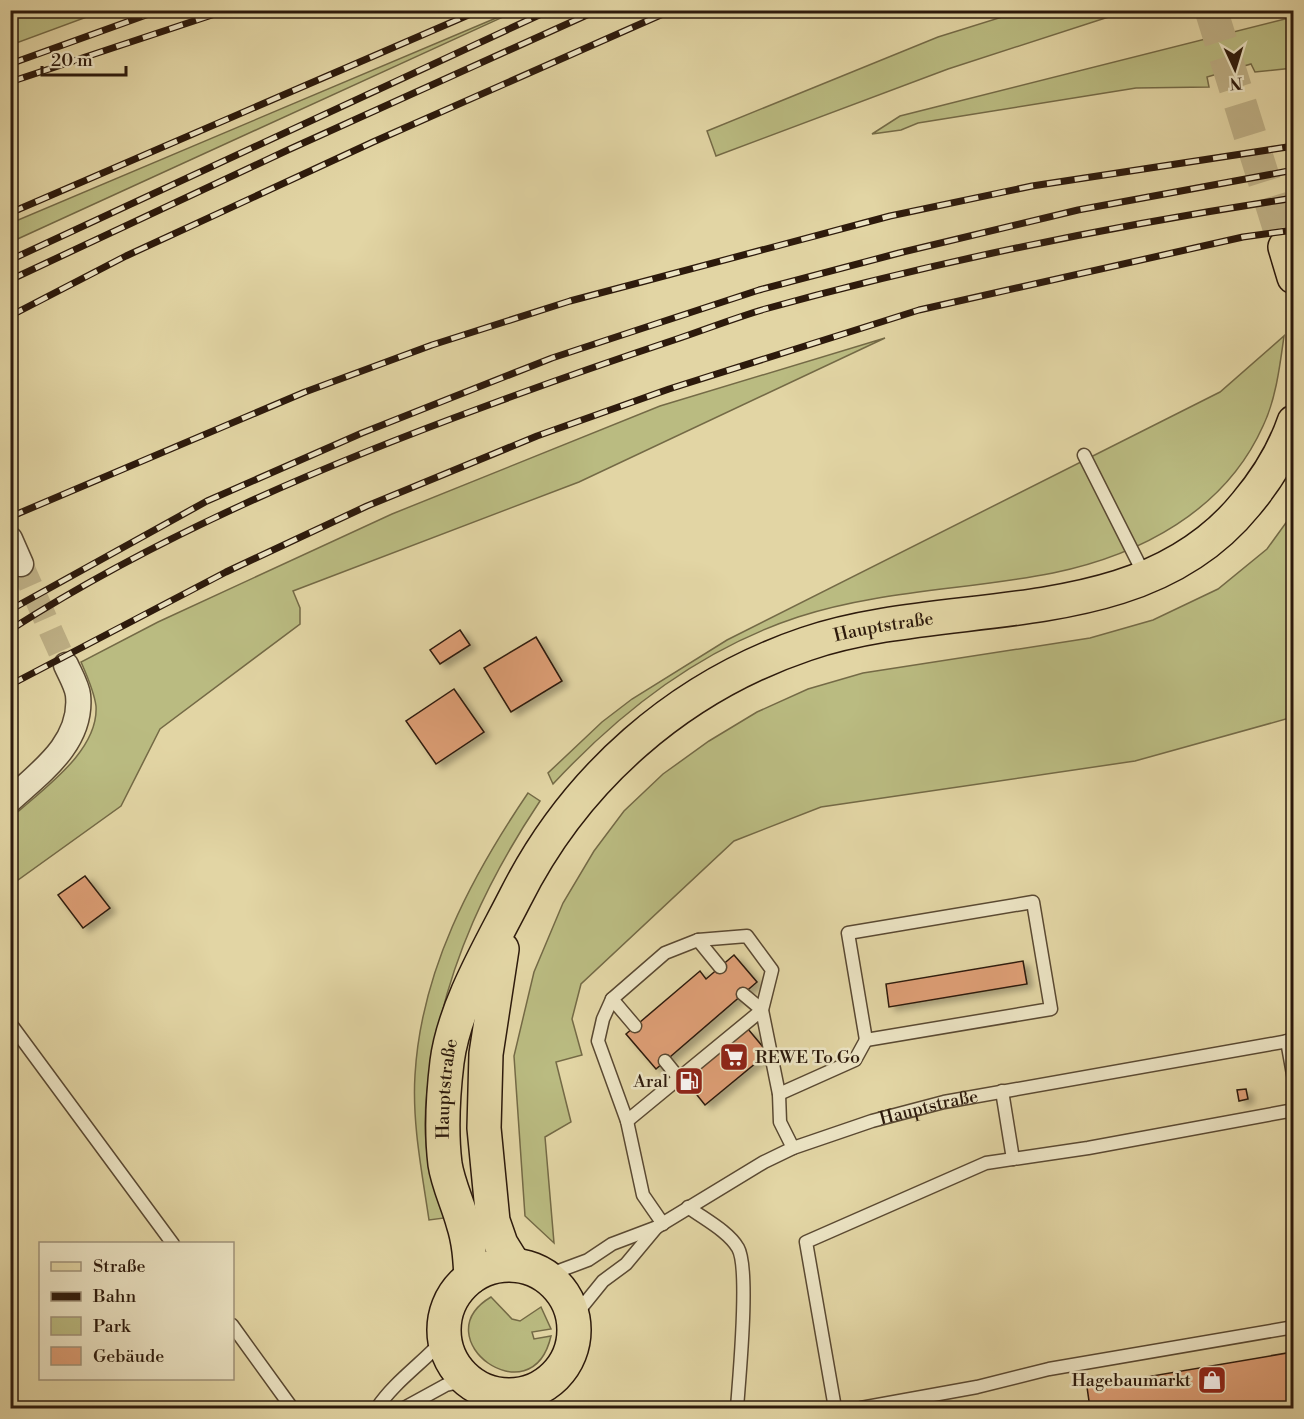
<svg xmlns="http://www.w3.org/2000/svg" width="1304" height="1419" viewBox="0 0 1304 1419" font-family="'Libre Bodoni',serif">
<defs>
<filter id="shadow"><feDropShadow dx="6" dy="4" stdDeviation="3" flood-color="#0004"/></filter>
</defs>
<rect width="100%" height="100%" fill="#e2d5a4"/>
<filter id="stains"><feTurbulence type="fractalNoise" baseFrequency=".00333" numOctaves="4"/><feColorMatrix values="0 0 0 0 .2 0 0 0 0 .09 0 0 0 0 .02 0 0 0 .5 -.17"/></filter>
<radialGradient id="worn" r=".72"><stop offset=".6" stop-color="#630" stop-opacity="0"/><stop offset="1" stop-color="#630" stop-opacity=".3"/></radialGradient>
<g fill="#babb81" stroke="#746a46" stroke-width="1.5">
<path d="M11,10H103V11L11,45Z"/>
<path d="M515,10L516,11L11,242V223Z"/>
<path d="M1021,11H1127L948,69L716,156L707,131L938,37Z"/>
<path d="M1293,17V68L1255,72L1251,64L1207,77L1209,87L1136,88L918,123L901,130L872,134L900,116Z"/>
<path d="M1284,336C1280,365 1276,399 1263,426C1225,511 1140,555 1053,573C968,590 881,590 798,617C701,649 622,710 553,784L548,773L602,722L632,699L727,640L1220,392Z"/>
<path d="M885,338L579,482L293,591L300,608V624L160,729L121,806L11,885V818C41,790 99,752 96,706C94,691 87,676 81,662L158,622L392,514L660,406Z"/>
<path d="M1293,513V717L1135,761L821,807L734,841L581,984L572,1019L582,1055L556,1062L571,1122L545,1137L554,1243L525,1216L514,1056L534,972L563,903L594,851L624,811L663,774L709,741L757,712L808,689L863,673L1090,638L1153,620L1218,589L1267,549Z"/>
<path d="M528,793L540,801C488,879 449,961 433,1055C426,1088 422,1124 428,1159C431,1180 442,1198 452,1217L429,1220C422,1172 412,1123 415,1075C421,971 471,877 528,793Z"/>
<path d="M491,1297L512,1319L520,1321L541,1307L551,1329L532,1332L534,1339L551,1336C532,1419 422,1338 491,1297Z"/>
</g>
<g fill="#dd9e75" stroke="#2d1a0c" stroke-width="1.5" filter="url(#shadow)">
<path d="M460,630L470,645L440,664L430,650Z"/>
<path d="M536,637L562,681L511,712L484,668Z"/>
<path d="M454,689L484,732L436,764L406,721Z"/>
<path d="M85,876L110,908L83,928L58,895Z"/>
<path d="M734,955L757,982L656,1069L626,1034L700,971L706,979Z"/>
<path d="M1023,961L1027,984L889,1007L886,984Z"/>
<path d="M748,1029L768,1053L705,1105L685,1080Z"/>
<path d="M1246,1089L1248,1099L1239,1101L1237,1090Z"/>
<path d="M1293,1352L1294,1408H1090L1087,1387Z"/>
</g>
<g fill="none" stroke-linecap="round" stroke-linejoin="round">
<path stroke="#beb086" stroke-width="24" stroke-dasharray="24 12" stroke-linecap="butt" d="M21,564L66,665"/>
<path stroke="#beb086" stroke-width="33" stroke-dasharray="33 16" stroke-linecap="butt" d="M1211,10L1285,247"/>
<g stroke="#5a4932" stroke-width="15">
<g id="lane">
<path d="M1084,455L1145,576"/>
<path d="M1033,902L1051,1009L866,1040L848,933Z"/>
<path d="M698,940L720,967"/>
<path d="M612,999L635,1026"/>
<path d="M10,1023L173,1244"/>
<path d="M1287,1041L1294,1080"/>
<path d="M665,1061L678,1077"/>
<path d="M1002,1091L1013,1159"/>
<path d="M779,1094L855,1060L866,1040"/>
<path d="M627,1121L762,1010L743,994"/>
<path d="M688,1207C704,1219 728,1231 738,1248C750,1269 739,1379 737,1408"/>
<path d="M663,1224L643,1195L627,1121L598,1041L603,1019L612,999L665,953L698,940L747,936L772,970L762,1010L779,1094L780,1122L793,1148"/>
<path id="s1" d="M545,1276L588,1260L612,1244L657,1227L764,1162L793,1148L872,1121L944,1102L1294,1040"/>
<path d="M573,1318L603,1281L626,1264L656,1228"/>
<path d="M232,1325L292,1408"/>
<path d="M377,1408C395,1381 423,1363 445,1338"/>
<path d="M404,1408L446,1385L468,1380"/>
<path d="M835,1408L806,1242L986,1163L1088,1148L1294,1110"/>
<path d="M861,1408L977,1387L1049,1369L1294,1327"/>
</g>
</g>
<g stroke="#5a4932" stroke-width="27">
<g id="street">
<path d="M10,539L21,564"/>
<path d="M10,800C41,772 83,742 78,695C77,686 70,674 66,665"/>
</g>
</g>
<g stroke="#2d1a0c" stroke-width="36">
<g id="primary">
<path d="M1285,247L1294,277"/>
<path d="M502,949L486,1054L484,1128L493,1221L501,1244L514,1265"/>
<circle cx="509" cy="1330" r="65"/>
<path id="s2" d="M471,1277C470,1259 469,1241 463,1223C458,1204 448,1184 445,1164C441,1131 443,1095 447,1062C454,1007 490,947 515,898C575,778 679,687 806,644C950,595 1140,635 1246,504C1267,479 1283,454 1294,422"/>
</g>
</g>
<use href="#lane" stroke="#ece4c4" stroke-width="12"/>
<use href="#street" stroke="#ece4c4" stroke-width="24"/>
<use href="#primary" stroke="#e2d5a4" stroke-width="33"/>
<g stroke="#2d1a0c" stroke-width="7">
<g id="rail">
<path d="M10,64L160,10"/>
<path d="M10,82L227,10"/>
<path d="M10,213L480,10"/>
<path d="M10,260L550,10"/>
<path d="M10,280L290,149L598,10"/>
<path d="M10,316L126,256L373,142L672,10"/>
<path d="M10,517L305,392L432,345L570,301L890,216L1032,186L1294,146"/>
<path d="M10,610L207,501L362,433L552,358L759,290L899,253L1078,210L1294,170"/>
<path d="M10,630C159,535 322,466 486,406C548,383 611,361 674,340C704,330 734,318 765,309C938,261 1116,225 1294,198"/>
<path d="M10,685L226,572L367,506L537,436L669,389L919,310L1243,237L1294,230"/>
</g>
</g>
<use href="#rail" stroke="#ece4c4" stroke-width="4.5" stroke-dasharray="14" stroke-linecap="butt"/>
</g>
<defs>
<g id="supermarket-square" transform="scale(1.5)"><rect x="-9" y="-9" width="18" height="18" rx="4" fill="#8f2418" stroke="#ece4c4"/><path d="M-6-5.5h2.5l.6 2H6L4.5 2H-2.5L-4.4-4H-6ZM-1.5 3.2a1.3 1.3 0 1 0 .1 0ZM3 3.2a1.3 1.3 0 1 0 .1 0Z" fill="#fff"/></g>
<g id="fuel-square" transform="scale(1.5)"><rect x="-9" y="-9" width="18" height="18" rx="4" fill="#8f2418" stroke="#ece4c4"/><path d="M-5.5-6h7V0h2V4h1.3V-2.5L3-4.5l.8-.8L6-3V5H2.5V1h-1V6h-7ZM-4.2-4.7v3.2H.2V-4.7Z" fill="#fff"/></g>
<g id="shop-square" transform="scale(1.5)"><rect x="-9" y="-9" width="18" height="18" rx="4" fill="#8f2418" stroke="#ece4c4"/><path d="M-5-2.5h2.3a2.7 3.5 0 0 1 5.4 0H5L5.5 6h-11ZM-1.5-2.5h3a1.5 2.3 0 0 0-3 0Z" fill="#fff"/></g>
</defs>
<g fill-rule="evenodd">
<use href="#supermarket-square" x="734" y="1057"/>
<use href="#fuel-square" x="689" y="1081"/>
<use href="#shop-square" x="1212" y="1380"/>
</g>
<g text-anchor="middle" dominant-baseline="central" stroke-width="5" stroke-linejoin="round" paint-order="stroke">
<g font-size="18" fill="#2d1a0c" stroke="#ece4c4">
<text stroke="none"><textPath href="#s2" startOffset="873">Hauptstraße</textPath></text>
<text stroke="none"><textPath href="#s2" startOffset="192">Hauptstraße</textPath></text>
<text stroke="none"><textPath href="#s1" startOffset="422">Hauptstraße</textPath></text>
</g>
<g font-size="18" fill="#2d1a0c" stroke="#ece4c4" text-anchor="end">
<text x="755" y="1057" text-anchor="start">REWE To Go</text>
<text x="668" y="1081">Aral</text>
<text x="1191" y="1380">Hagebaumarkt</text>
</g>
</g>
<rect width="1304" height="1419" fill="none" stroke="#e2d5a4" stroke-width="36"/>
<rect x="12" y="12" width="1280" height="1395" fill="none" stroke="#2d1a0c" stroke-width="3"/>
<rect x="18" y="18" width="1268" height="1383" fill="none" stroke="#2d1a0c" stroke-width="1.5"/>
<rect x="39" y="1242" width="195" height="138" fill="#ece4c4" stroke="#a0937a" stroke-width="1.5"/>
<rect x="51" y="1262" width="30" height="9" fill="#e2d5a4" stroke="#a0937a" stroke-width="1.5"/>
<text x="93" y="1272" font-size="18" fill="#2d1a0c">Straße</text>
<rect x="51" y="1292" width="30" height="9" fill="#2d1a0c" stroke="#a0937a" stroke-width="1.5"/>
<text x="93" y="1302" font-size="18" fill="#2d1a0c">Bahn</text>
<rect x="51" y="1317" width="30" height="18" fill="#babb81" stroke="#a0937a" stroke-width="1.5"/>
<text x="93" y="1332" font-size="18" fill="#2d1a0c">Park</text>
<rect x="51" y="1347" width="30" height="18" fill="#dd9e75" stroke="#a0937a" stroke-width="1.5"/>
<text x="93" y="1362" font-size="18" fill="#2d1a0c">Gebäude</text>
<g transform="translate(1235 69) rotate(176)" stroke="#ece4c4" stroke-width="4.5" paint-order="stroke">
<path d="M0-4.5L10 22L0 15L-10 22Z" fill="#2d1a0c"/>
<text y="-9" font-size="16" font-weight="bold" text-anchor="middle" fill="#2d1a0c">N</text>
</g>
<path d="M42 66v9h84v-9" fill="none" stroke="#2d1a0c" stroke-width="3"/>
<text x="51" y="66" font-size="18" fill="#2d1a0c" stroke="#ece4c4" stroke-width="4.5" paint-order="stroke">20 m</text>
<rect width="100%" height="100%" filter="url(#stains)"/>
<rect width="100%" height="100%" fill="url(#worn)"/>
</svg>
